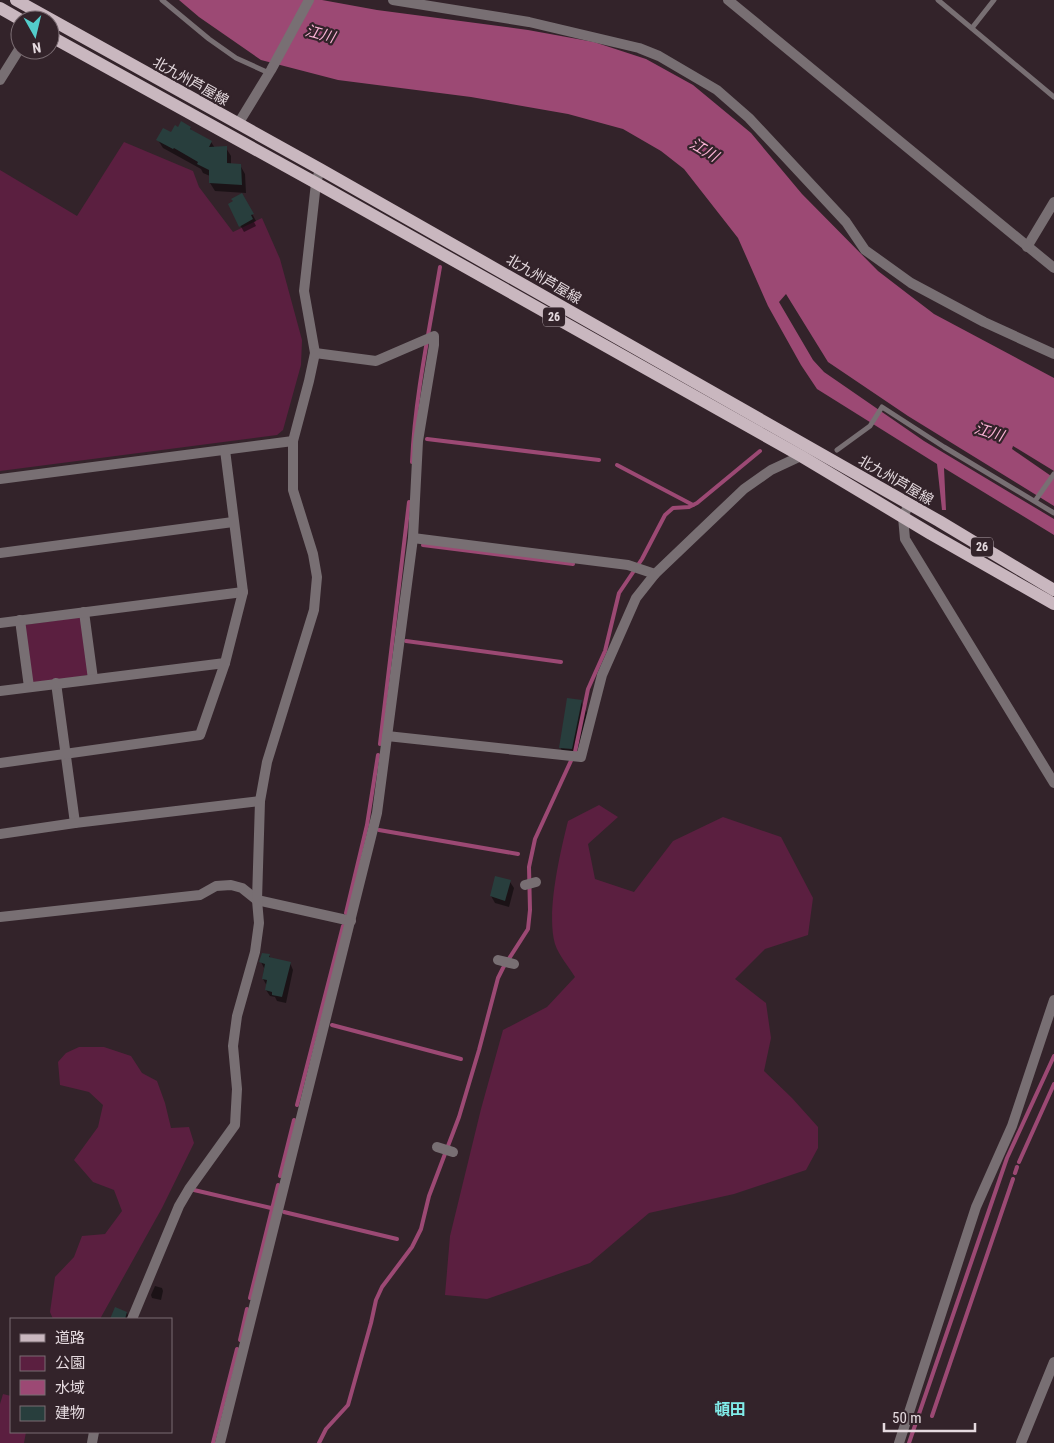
<svg xmlns="http://www.w3.org/2000/svg" width="1054" height="1443" viewBox="0 0 1054 1443" font-family="'Roboto Condensed','Noto Sans JP',sans-serif">
<rect width="100%" height="100%" fill="#33232a"/>
<g fill="#5b1f40">
<path d="M124,142L193,171L199,187L233,232L262,218L280,259L302,340L301,365L283,430L277,435L0,471V170L77,216Z"/>
<path d="M81,617L89,675L32,683L24,625Z"/>
<path d="M599,805L618,817L588,844L595,879L634,892L673,841L723,817L781,837L813,898L808,935L765,949L735,979L766,1003L771,1038L764,1071L792,1098L818,1127V1148L806,1170L734,1194L649,1213L590,1263L487,1299L445,1295L450,1236L481,1109L503,1030L547,1007L575,977C569,967 559,956 555,944C546,913 560,853 568,821Z"/>
<path d="M79,1047H104L131,1056L142,1073L157,1081L165,1103L171,1128L189,1127L194,1143L162,1208L100,1319H53L50,1312L55,1277L74,1257L82,1236L105,1234L122,1211L114,1190L93,1182L74,1160L98,1127L103,1105L89,1092L60,1085L58,1062L66,1053Z"/>
<path d="M3,1394L11,1396V1432H26L24,1443H0V1404Z"/>
</g>
<path fill="#9c4974" d="M179,0H322L377,10L528,30L594,42L646,59L693,85L751,133L802,194L878,271L934,314L1054,378V471L1013,446L1012,449L1054,478V506L908,416L828,362L786,294L779,302L813,360L824,372L924,441L1054,519V535L944,468L946,510H942L937,464L817,389L801,365L768,306L738,238L684,169L661,151L623,129L568,114L471,97L338,80L261,60L199,17Z"/>
<g fill="#0007">
<path d="M190,128L192,131L211,142L215,148H226L231,156V164L240,165L245,174L246,193L215,191L210,183V176L203,173L201,169L163,148L158,140Z"/>
<path d="M242,195L256,221L254,222L256,226L244,232L229,205Z"/>
<path d="M581,702L587,712L578,759L566,758L560,747Z"/>
<path d="M510,882L514,888L509,907L495,903L491,896Z"/>
<path d="M269,955L271,959L290,963L293,970L286,1003L277,1001L275,997L270,996L266,990L267,986L263,979L264,968L261,962Z"/>
<path d="M155,1286L162,1288L163,1291L161,1300L152,1298L151,1295Z"/>
<path d="M116,1309L127,1313L130,1319H111Z"/>
</g>
<g fill="none" stroke-linecap="round" stroke-linejoin="round">
<g stroke="#9c4974" stroke-width="4">
<path d="M427,439L599,460"/>
<path d="M412,462C415,397 429,332 440,267"/>
<path d="M617,465L693,505"/>
<path d="M423,545L573,564"/>
<path d="M406,641L561,662"/>
<path d="M380,744L409,502"/>
<path d="M379,830L518,854"/>
<path d="M346,913L367,825L378,755"/>
<path d="M332,1025L461,1059"/>
<path d="M297,1105L343,926"/>
<path d="M1019,1162L1054,1084"/>
<path d="M1015,1173L1017,1167"/>
<path d="M280,1176L294,1120"/>
<path d="M194,1190L271,1208"/>
<path d="M284,1212L397,1239"/>
<path d="M250,1298L278,1185"/>
<path d="M240,1340L247,1309"/>
<path d="M932,1416L1013,1179"/>
<path d="M213,1443L237,1349"/>
<path d="M319,1443L326,1429L348,1405L371,1323L376,1300L382,1287L412,1247L421,1229L429,1196L459,1117L479,1050L498,978L503,968L528,929L530,910L529,867L535,839L575,752L588,689L605,651L619,593L642,559L665,515L673,508L689,507L697,503L760,451"/>
<path d="M909,1443L1007,1158L1054,1056"/>
</g>
</g>
<g fill="#283e3d">
<path d="M181,121L191,127L190,129L212,141L209,147L227,146V163L241,164L242,185L209,183V170L197,164L198,162L174,148L173,149L156,140L163,128L171,132L175,125L178,127Z"/>
<path d="M242,193L254,214L251,215L253,219L239,227L228,204L233,201L231,199Z"/>
<path d="M567,698L582,700L572,749L559,748Z"/>
<path d="M495,876L511,880L505,901L490,896Z"/>
<path d="M262,953L270,954L269,957L291,962L282,997L272,995V992L265,990L267,980L262,979L265,964L259,962Z"/>
<path d="M115,1307L127,1312L125,1319H110Z"/>
</g>
<g fill="none" stroke-linecap="round" stroke-linejoin="round">
<g stroke="#786f73" stroke-width="5">
<path d="M162,0L209,39L236,58L269,73"/>
<path d="M938,0L1054,97"/>
<path d="M972,28L994,0"/>
<path d="M837,450L870,426L882,407L944,447L1054,513"/>
<path d="M1035,501L1054,474"/>
</g>
<g stroke="#786f73" stroke-width="10">
<path d="M393,0L529,22L639,48L659,56L717,90L749,118L846,222L865,250L911,283L984,322L1054,354"/>
<path d="M0,80L20,48"/>
<path d="M238,124L271,70L309,0"/>
<path d="M1027,247L1054,202"/>
<path d="M0,479L293,441"/>
<path d="M909,504L903,517L905,539L1054,783"/>
<path d="M413,538L628,565L655,574"/>
<path d="M0,553L233,522"/>
<path d="M84,612L93,679"/>
<path d="M20,620L29,687"/>
<path d="M0,623L243,592"/>
<path d="M56,683L75,823"/>
<path d="M0,691L225,663"/>
<path d="M387,736L581,757L602,675L636,598L655,574L744,489L771,470L801,456"/>
<path d="M0,763L200,735L225,663L243,592L225,450"/>
<path d="M0,834L75,823L260,801"/>
<path d="M525,885L536,882"/>
<path d="M0,917L200,895L216,886L231,885L242,888L257,900L351,921"/>
<path d="M498,960L514,964"/>
<path d="M437,1147L453,1152"/>
<path d="M132,1319L179,1206L189,1189L235,1125L237,1089L233,1046L237,1016L255,952L259,923L257,900L260,801L267,762L314,610L317,577L313,554L293,490V441L309,381L315,353L304,291L316,183L320,169"/>
<path d="M92,1443L94,1432"/>
<path d="M220,1443L377,813L413,538L418,441L434,345V336L376,361L315,353"/>
<path d="M899,1443L976,1207L1012,1126L1054,1000"/>
<path d="M1021,1443L1054,1362"/>
</g>
<path stroke="#786f73" stroke-width="10" d="M728,0L1054,268"/>
<g stroke="#c9b7bf" stroke-width="12">
<path d="M16,0L320,169L939,521L1054,590"/>
<path d="M0,8L21,20"/>
<path d="M50,36L316,183L801,456L931,534L1054,604"/>
</g>
</g>
<g text-anchor="middle" dominant-baseline="central" stroke-width="4.5" stroke-linejoin="round" paint-order="stroke">
<g fill="#33232a" stroke="#b0a3a9" stroke-width="1">
<rect x="543" y="307.5" width="22" height="19" rx="4"/>
<rect x="971" y="537.5" width="22" height="19" rx="4"/>
</g>
<g font-size="12" font-weight="bold" fill="#e5dadf">
<text x="554" y="317">26</text>
<text x="982" y="547">26</text>
</g>
<g font-size="14" fill="#e5dadf" stroke="#33232a">
<text transform="translate(191 81) rotate(29)">北九州芦屋線</text>
<text transform="translate(544 279) rotate(30)">北九州芦屋線</text>
<text transform="translate(896 480) rotate(30)">北九州芦屋線</text>
</g>
<g font-size="15" font-style="italic" fill="#f9b3d4" stroke="#33232a">
<text transform="translate(320 34) rotate(15)">江川</text>
<text transform="translate(704 150) rotate(31)">江川</text>
<text transform="translate(989 432) rotate(17)">江川</text>
</g>
<g font-size="16" font-weight="bold" fill="#80ece9" stroke="#33232a">
<text x="730" y="1409">頓田</text>
</g>
</g>
<rect x="10" y="1318" width="162" height="115" fill="#33232a" stroke="#7a6c72"/>
<rect x="20" y="1334" width="25" height="8" fill="#c9b7bf" stroke="#7a6c72"/>
<text x="55" y="1343" font-size="15" fill="#e5dadf">道路</text>
<rect x="20" y="1356" width="25" height="15" fill="#5b1f40" stroke="#7a6c72"/>
<text x="55" y="1368" font-size="15" fill="#e5dadf">公園</text>
<rect x="20" y="1380" width="25" height="15" fill="#9c4974" stroke="#7a6c72"/>
<text x="55" y="1393" font-size="15" fill="#e5dadf">水域</text>
<rect x="20" y="1406" width="25" height="15" fill="#283e3d" stroke="#7a6c72"/>
<text x="55" y="1418" font-size="15" fill="#e5dadf">建物</text>
<g transform="translate(35 35) rotate(172)"><circle r="24" fill="#33232a" stroke="#7a6c72"/>
<path d="M0-4L9 19L0 12L-9 19Z" fill="#53cdcb"/>
<text y="-8" font-size="14" font-weight="bold" text-anchor="middle" fill="#e5dadf">N</text>
</g>
<path d="M884 1423v8h91v-8" fill="none" stroke="#e5dadf" stroke-width="2.5"/>
<text x="892" y="1423" font-size="15" fill="#e5dadf" stroke="#33232a" stroke-width="4" paint-order="stroke">50 m</text>
</svg>
